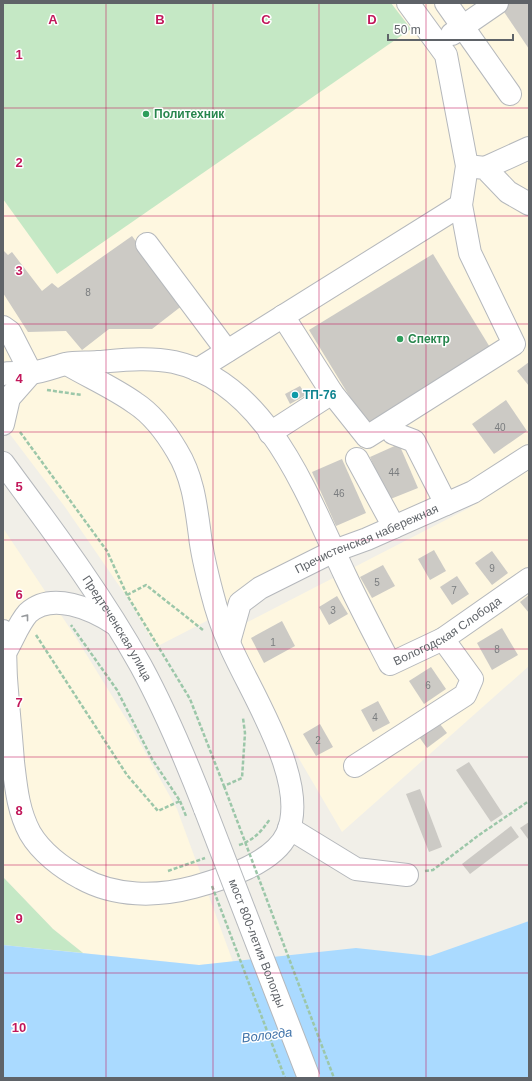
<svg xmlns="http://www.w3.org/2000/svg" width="532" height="1081" viewBox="0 0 532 1081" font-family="Arial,sans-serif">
<rect width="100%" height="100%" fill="#f1efe8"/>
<g fill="#fef7e0">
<path d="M3,3H529V444L457,492L156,647L131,603L65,507L3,425Z"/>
<path d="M529,467V666L342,832L271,711L232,630L469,508Z"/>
<path d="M3,528L75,636L130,725L177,809L233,962L199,965L83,953L53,929L3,877Z"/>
</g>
<g fill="#c5e8c5">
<path d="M3,3H391L411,29L57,274L3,199Z"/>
<path d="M3,877L53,929L83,953L3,945Z"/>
</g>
<path fill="#aadaff" d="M529,921V1078H3V945L199,965L356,948L430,956Z"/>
<g fill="#cccac5">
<path d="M498,3H529V49Z"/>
<path d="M132,236L183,305L152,329H109L82,350L66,331L28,332L3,293V250L8,255L12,252L42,291L52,283L58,288Z"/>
<path d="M433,254L491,349L367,425L309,330Z"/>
<path d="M529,362V386L517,371Z"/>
<path d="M300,386L306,395L290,404L285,394Z"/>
<path d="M506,400L527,431L494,454L472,424Z"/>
<path d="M399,444L418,488L388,500L370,457Z"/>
<path d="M342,459L366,513L336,526L312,472Z"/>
<path d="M434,550L446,571L430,580L418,559Z"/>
<path d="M492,551L508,573L492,585L475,563Z"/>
<path d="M383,565L395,586L372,598L360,577Z"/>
<path d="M457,576L469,594L452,605L440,587Z"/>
<path d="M529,595V613L520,602Z"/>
<path d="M337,596L348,614L329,625L319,607Z"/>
<path d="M282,621L295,646L264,663L251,638Z"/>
<path d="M502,628L518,655L492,670L477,643Z"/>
<path d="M431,667L446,689L424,704L409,681Z"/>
<path d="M378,701L390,723L373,732L361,710Z"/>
<path d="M436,719L447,733L427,748L417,734Z"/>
<path d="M320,724L333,747L316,756L303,734Z"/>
<path d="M469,762L503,814L491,822L456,770Z"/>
<path d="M420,789L442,847L429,852L406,794Z"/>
<path d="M529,822V838L528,839L520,828Z"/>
<path d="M511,826L519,837L470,874L462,864Z"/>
</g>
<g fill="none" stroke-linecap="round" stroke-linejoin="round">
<g stroke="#b5b8bc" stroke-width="24">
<g id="minor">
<path d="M446,3L510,94"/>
<path d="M452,34L497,3"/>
<path d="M467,166L485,168L508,192L529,204"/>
<path d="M485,168L529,148"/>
<path d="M147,244L227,351"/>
<path d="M283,316L332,393L367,437L514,344L470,253L461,205L467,166L446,55L408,3"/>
<path d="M3,327L10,332L31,373"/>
<path d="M197,370L461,205"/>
<path id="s1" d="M3,374C12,372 21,374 30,373C42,372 54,367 65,364C76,362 88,363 98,362C123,360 149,357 174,362C268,383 308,497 345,575C359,605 375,635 390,664L443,639L529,579"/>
<path d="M3,424L9,398L31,373"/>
<path d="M270,433L332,393"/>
<path d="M393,433L414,441L446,504"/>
<path d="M357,459L394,527"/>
<path id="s2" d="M3,463C51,528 101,594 141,666C166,712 186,760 205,809"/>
<path d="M3,631C6,647 5,662 6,678C8,706 11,734 13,762C16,787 18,811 30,833C41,852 62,868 81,878C115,897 157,897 194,887C223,879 274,863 287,834C311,782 249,691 229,643C222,627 216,609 212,593C207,574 202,555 200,536C196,506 193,477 177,451C167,434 152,414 135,403C114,388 89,377 67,364"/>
<path id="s3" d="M229,642L240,603L260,588L334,551L367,539L473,492L529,456"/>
<path d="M6,651C13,639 19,623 28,613C52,591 92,609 115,624"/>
<path d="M355,766L465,695L472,679L443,639"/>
<path d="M289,828L356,869L407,875"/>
</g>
</g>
<g stroke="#9cc7a9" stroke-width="2.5" stroke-dasharray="4 2" stroke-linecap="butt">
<path d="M47,390L82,395"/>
<path d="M20,432L107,551L127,595L190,699L224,786L242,778L245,733L243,718"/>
<path d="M127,595L146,585L203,630"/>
<path d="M36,635L127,775L158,811L180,801L152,759L117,690L71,625"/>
<path d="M239,845C254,840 261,832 270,819"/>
<path d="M168,871L205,858"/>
<path d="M425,871L433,870L479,835L529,801"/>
</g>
<use href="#minor" stroke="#fff" stroke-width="22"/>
<g stroke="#b5b8bc" stroke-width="24" stroke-linecap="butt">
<g id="minor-bridge">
<path id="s4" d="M205,809L309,1078"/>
</g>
</g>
<g stroke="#9cc7a9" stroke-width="2.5" stroke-dasharray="4 2" stroke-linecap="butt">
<path d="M224,786L334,1078"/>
<path d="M180,801L186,816"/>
<path d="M212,886L285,1078"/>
</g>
<use href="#minor-bridge" stroke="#fff" stroke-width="22"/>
</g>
<defs><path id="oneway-chevron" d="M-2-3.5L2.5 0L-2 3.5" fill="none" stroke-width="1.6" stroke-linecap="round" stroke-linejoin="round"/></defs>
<use stroke="#979a9d" href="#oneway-chevron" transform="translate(26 617) rotate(-52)"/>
<path fill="none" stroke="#c2185b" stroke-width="1" stroke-opacity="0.55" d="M106,3V1078M213,3V1078M319,3V1078M426,3V1078M3,108H529M3,216H529M3,324H529M3,432H529M3,540H529M3,649H529M3,757H529M3,865H529M3,973H529"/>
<g fill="#2e9e5b" stroke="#fff" stroke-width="1.5">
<circle cx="146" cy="114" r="4"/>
<circle cx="400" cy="339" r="4"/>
</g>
<circle fill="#0f9aa8" stroke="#fff" stroke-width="1.5" cx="295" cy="395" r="4"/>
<g text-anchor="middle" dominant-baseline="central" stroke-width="3" stroke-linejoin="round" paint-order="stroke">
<g font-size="10" fill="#7a7d7f">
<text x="88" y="292">8</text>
<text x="500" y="427">40</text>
<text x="394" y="472">44</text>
<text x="339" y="493">46</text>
<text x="492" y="568">9</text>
<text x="377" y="582">5</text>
<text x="454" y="590">7</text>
<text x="333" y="610">3</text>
<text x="273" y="642">1</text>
<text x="497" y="649">8</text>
<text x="428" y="685">6</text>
<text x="375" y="717">4</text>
<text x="318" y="740">2</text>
</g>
<g font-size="12" font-weight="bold" fill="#27864d" stroke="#fff" text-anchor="start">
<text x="154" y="114">Политехник</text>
<text x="408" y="339">Спектр</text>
</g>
<g font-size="12" font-weight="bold" fill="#0d838f" stroke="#fff" text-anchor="start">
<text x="303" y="395">ТП-76</text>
</g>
<g font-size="12" fill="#5f6368" stroke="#fff">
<text stroke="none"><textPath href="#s3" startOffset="183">Пречистенская набережная</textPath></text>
<text stroke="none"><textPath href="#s2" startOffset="201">Предтеченская улица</textPath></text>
<text stroke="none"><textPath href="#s1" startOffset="622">Вологодская Слобода</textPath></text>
<text stroke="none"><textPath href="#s4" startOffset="144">мост 800-летия Вологды</textPath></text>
</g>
<g font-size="13" font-style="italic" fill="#4174aa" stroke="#fff">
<text transform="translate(267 1035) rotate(-7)">Вологда</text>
</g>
</g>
<g font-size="13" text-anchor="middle" font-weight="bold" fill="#c2185b" stroke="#fff" stroke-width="3" stroke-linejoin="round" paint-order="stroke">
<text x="53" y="24">A</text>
<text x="160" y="24">B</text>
<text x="266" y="24">C</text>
<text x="372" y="24">D</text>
<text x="19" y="59">1</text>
<text x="19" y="167">2</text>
<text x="19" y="275">3</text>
<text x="19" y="383">4</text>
<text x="19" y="491">5</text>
<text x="19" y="599">6</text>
<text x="19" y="707">7</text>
<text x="19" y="815">8</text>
<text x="19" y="923">9</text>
<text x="19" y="1032">10</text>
</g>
<rect width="532" height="1081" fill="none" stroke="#5f6368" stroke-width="8"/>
<path d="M388 34v6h125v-6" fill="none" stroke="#5f6368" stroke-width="2"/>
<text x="394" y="34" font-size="12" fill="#5f6368" stroke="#ffffff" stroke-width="3" paint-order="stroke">50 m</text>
</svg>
